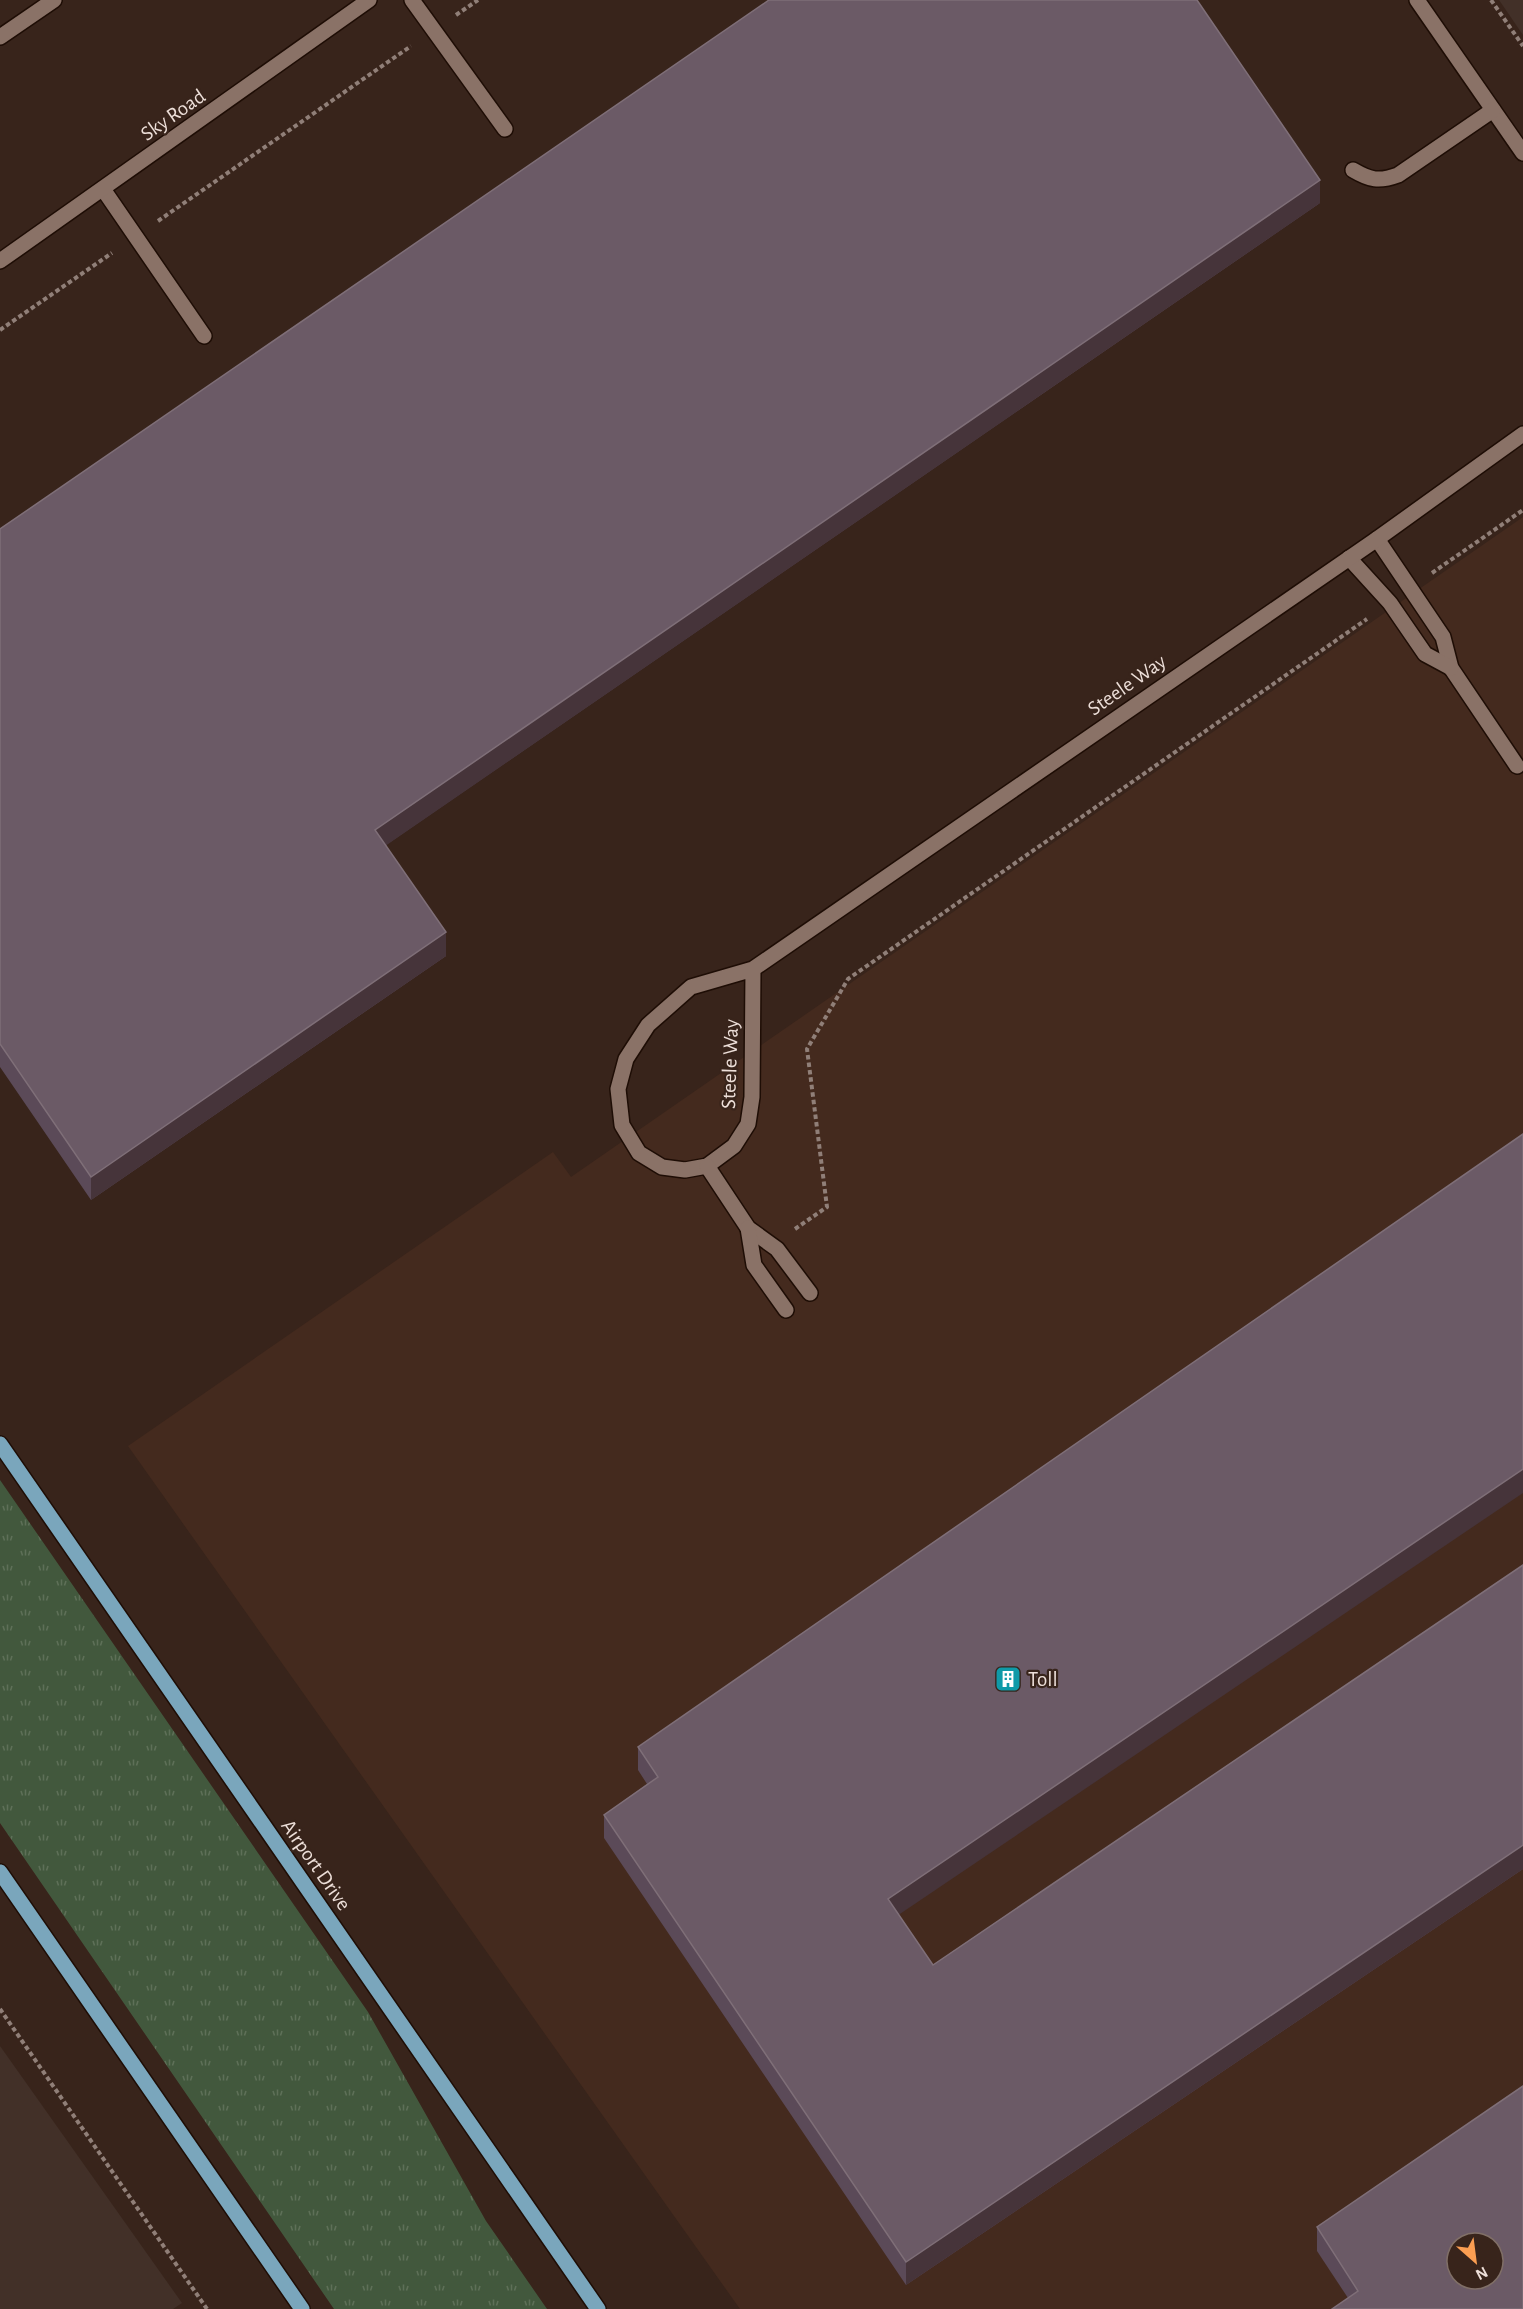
<svg xmlns="http://www.w3.org/2000/svg" width="1523" height="2309" viewBox="0 0 1523 2309" font-family="'Alegreya Sans',sans-serif">
<defs>
<pattern id="grass-tufts" width="24" height="20" patternUnits="userSpaceOnUse" patternTransform="scale(1.5)"><rect width="24" height="20" fill="#42583d"/><path d="M3 7l-1-3M5 7V3M7 7l1-3M15 17l-1-3M17 17v-4M19 17l1-3" fill="none" stroke="#5e7058"/></pattern>
</defs>
<rect width="100%" height="100%" fill="#38241b"/>
<path fill="#442a1e" fill-rule="evenodd" d="M1523,517V2309H740L128,1446L553,1152L571,1177ZM1457,2243H1493V2279H1457Z"/>
<g fill="#423028">
<path d="M1499,0H1523V35Z"/>
<path d="M0,2046L182,2303L173,2309H0Z"/>
</g>
<path fill="url(#grass-tufts)" d="M0,1480L368,2012L486,2221L547,2309H334L0,1823Z"/>
<g fill="none" stroke-linecap="round" stroke-linejoin="round">
<g stroke="#1e0d05" stroke-width="18">
<g id="minor">
<path d="M412,0L505,129"/>
<path d="M1417,0L1523,153"/>
<path d="M0,37L54,0"/>
<path d="M1353,170C1370,180 1379,182 1398,175L1493,110"/>
<path d="M103,189L204,336"/>
<path d="M0,261L369,0"/>
<path d="M1377,539L1443,637L1451,668L1517,766"/>
<path d="M1349,558L1390,603L1425,654L1451,668"/>
<path d="M753,969L752,1097L748,1124L734,1146L707,1166L685,1170L662,1167L639,1153L622,1125L618,1089L626,1059L648,1025L691,987L753,969L1377,539L1523,434"/>
<path d="M707,1166L748,1228L777,1249L810,1293"/>
<path d="M748,1228L754,1265L786,1310"/>
</g>
</g>
<g stroke="#1e0d05" stroke-width="18">
<g id="major">
<path d="M0,1444L598,2309"/>
<path d="M0,1872L302,2309"/>
</g>
</g>
<g stroke="#907f78" stroke-width="4" stroke-dasharray="4.5 3" stroke-linecap="butt">
<path d="M1491,0L1523,46"/>
<path d="M456,15L478,0"/>
<path d="M158,221L411,46"/>
<path d="M0,330L112,253"/>
<path d="M1432,573L1523,510"/>
<path d="M795,1229L827,1207L807,1049L848,979L1367,619"/>
<path d="M0,2009L207,2309"/>
</g>
<use href="#minor" stroke="#8a7267" stroke-width="15"/>
<use href="#major" stroke="#7aa6bc" stroke-width="15"/>
</g>
<g fill="#5b4a58">
<path d="M1320,203L386,845L446,956L91,1200L0,1067V529Z"/>
<path d="M1523,1565V1869L906,2285L604,1838V1815L647,1784L638,1770V1747L899,1915L933,1965Z"/>
<path d="M1317,2227L1523,2309L1348,2298L1317,2251Z"/>
</g>
<g fill="#46343a">
<path d="M1320,180V203L375,853V830Z"/>
<path d="M446,932V956L91,1200V1177Z"/>
<path d="M1523,1469V1493L888,1922V1899Z"/>
<path d="M1523,1845V1869L906,2285V2262Z"/>
</g>
<g fill="#6b5a66" stroke="#7f6f78" stroke-width="1.5" fill-rule="evenodd">
<path d="M769,0H1197L1320,180L375,830L446,932L91,1177L0,1044V529Z"/>
<path d="M1523,1134V1469L888,1899L933,1965L1523,1565V1845L906,2262L604,1815L658,1777L638,1747Z"/>
<path d="M1523,2086V2309H1332L1358,2291L1317,2227ZM1457,2243H1493V2279H1457Z"/>
</g>
<defs>
<g id="building-square" transform="scale(1.35)"><rect x="-9" y="-9" width="18" height="18" rx="4" fill="#0f9aa8" stroke="#38241b"/><path d="M-4-6H4V6H1V3H-1V6H-4ZM-2.5-4.3h1.7v1.8h-1.7ZM.8-4.3h1.7v1.8H.8ZM-2.5-1h1.7V.8h-1.7ZM.8-1h1.7V.8H.8Z" fill="#fff"/></g>
</defs>
<g fill-rule="evenodd">
<use href="#building-square" x="1008" y="1679"/>
</g>
<g text-anchor="middle" dominant-baseline="central" stroke-width="4.5" stroke-linejoin="round" paint-order="stroke">
<g font-size="21" fill="#eddfd9" stroke="#38241b">
<text transform="translate(173 115) rotate(-35)">Sky Road</text>
<text transform="translate(1127 685) rotate(-35)">Steele Way</text>
<text transform="translate(730 1064) rotate(-88)">Steele Way</text>
<text transform="translate(316 1865) rotate(55)">Airport Drive</text>
</g>
<g font-size="21" fill="#eddfd9" stroke="#38241b" text-anchor="start">
<text x="1028" y="1679">Toll</text>
</g>
</g>
<g transform="translate(1475 2261) rotate(152)"><circle r="28" fill="#38241b" stroke="#806f67" stroke-width="1.5"/>
<path d="M0-4.5L10 22L0 15L-10 22Z" fill="#fb9e52"/>
<text y="-9" font-size="16" font-weight="bold" text-anchor="middle" fill="#eddfd9">N</text>
</g>
</svg>
